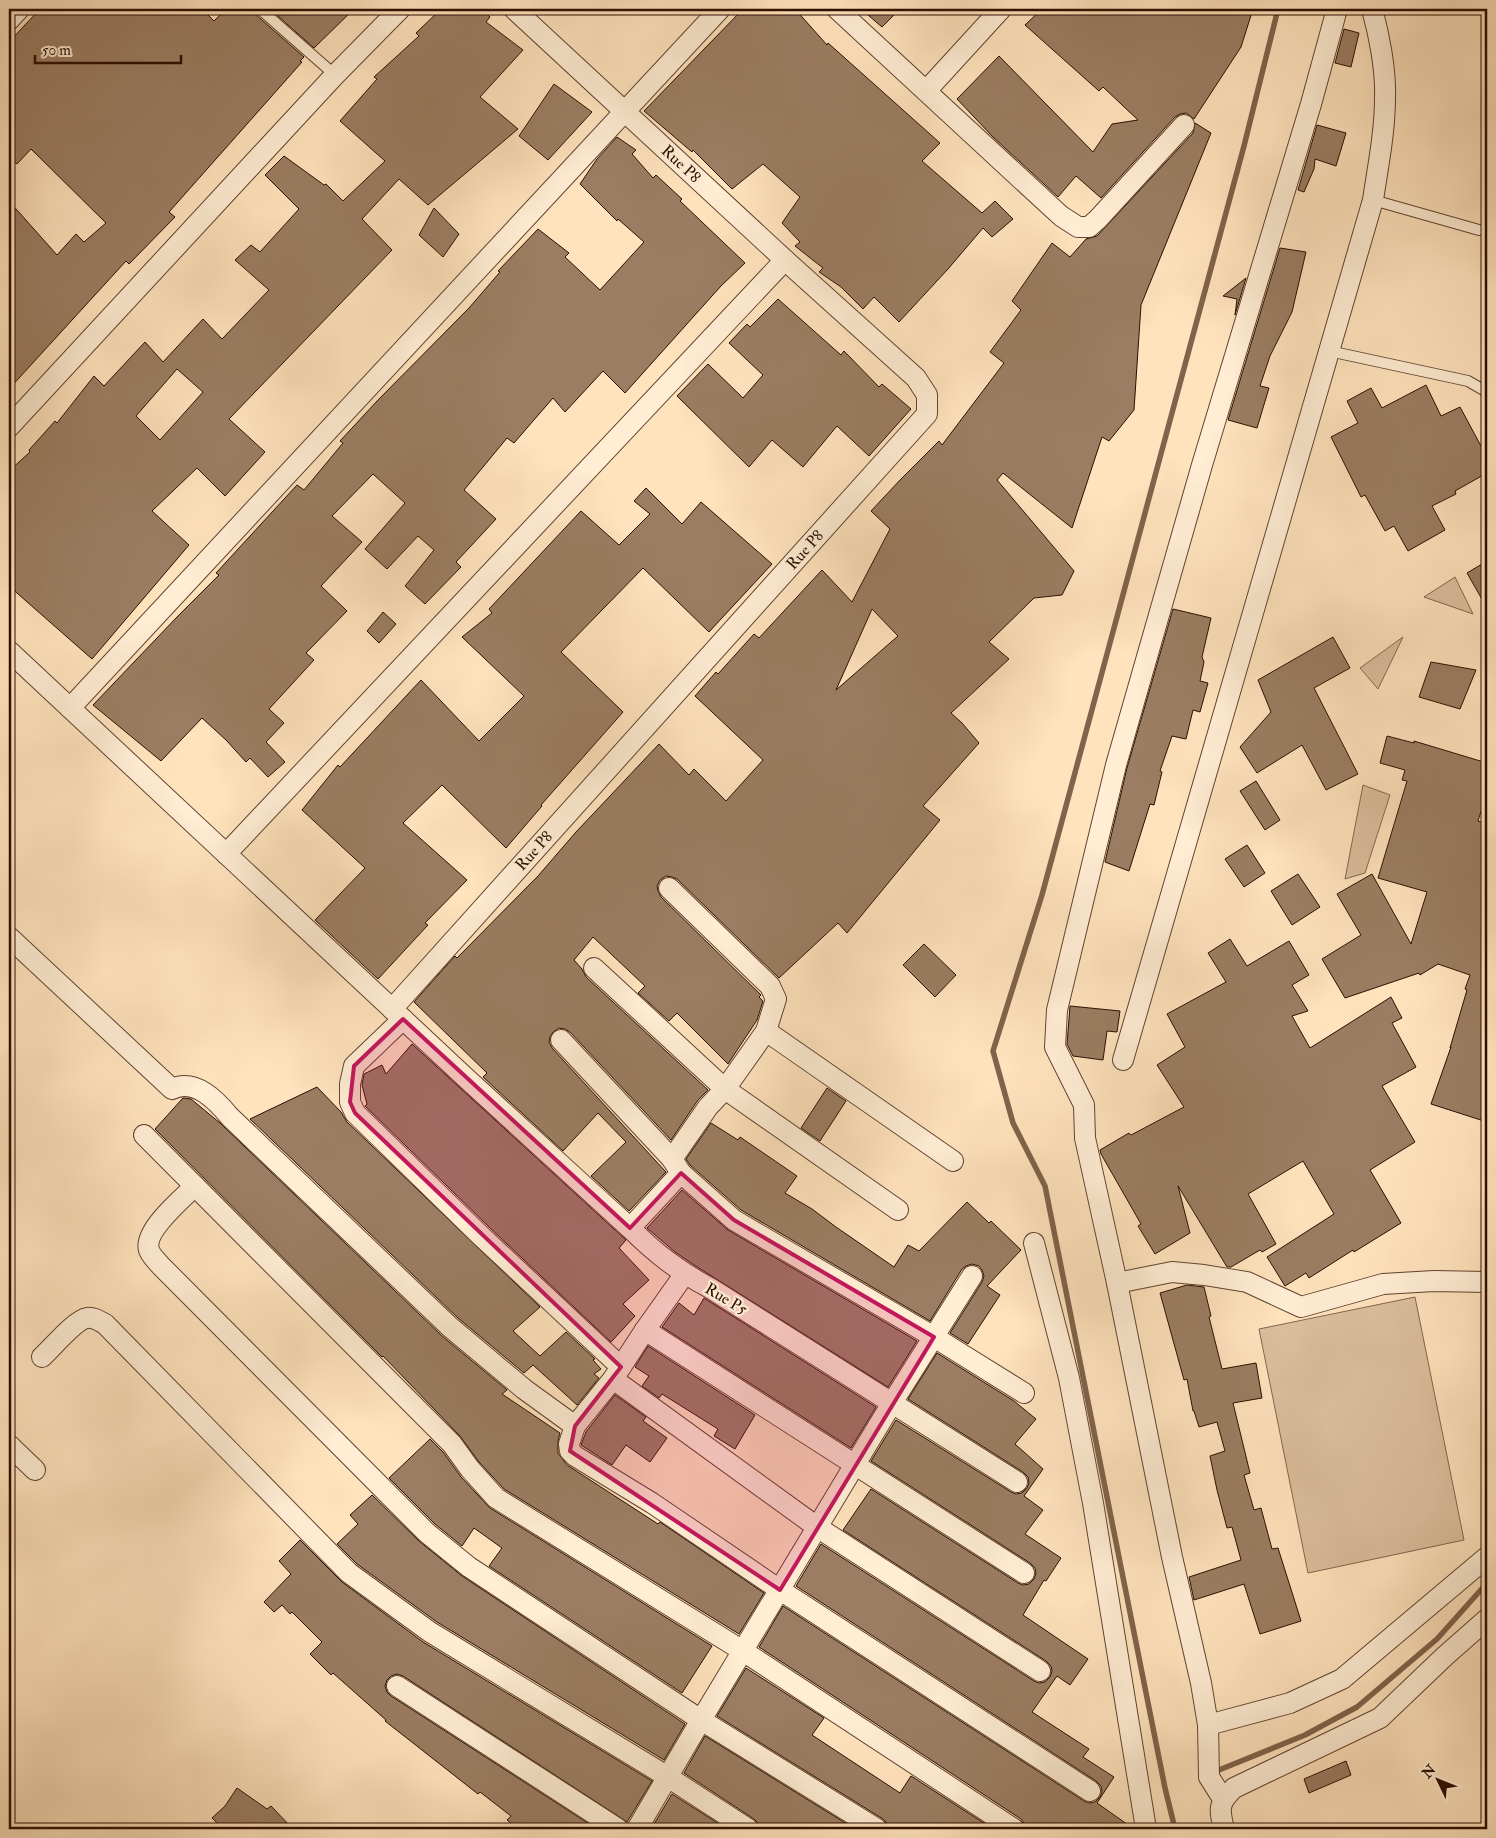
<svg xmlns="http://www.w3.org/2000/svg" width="1496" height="1838" viewBox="0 0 1496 1838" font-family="'IM FELL Double Pica',serif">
<rect width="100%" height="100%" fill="#ffe3bd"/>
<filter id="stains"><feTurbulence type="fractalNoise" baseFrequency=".004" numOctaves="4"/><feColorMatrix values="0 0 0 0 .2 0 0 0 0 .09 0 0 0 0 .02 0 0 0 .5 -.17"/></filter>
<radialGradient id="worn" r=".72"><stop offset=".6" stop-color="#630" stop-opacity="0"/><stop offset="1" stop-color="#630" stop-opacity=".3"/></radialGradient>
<g fill="#dbbf9d" stroke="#84664e">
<path d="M1455,577L1473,614L1424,597Z"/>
<path d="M1403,637L1378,689L1360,668Z"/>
<path d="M1363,785L1390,795L1365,873L1345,879Z"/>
<path d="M1415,1297L1464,1540L1308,1573L1259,1329Z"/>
</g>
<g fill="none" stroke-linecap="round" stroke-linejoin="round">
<g stroke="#80634b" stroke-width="5.5">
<path d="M1219,1770L1305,1735L1357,1707L1437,1639L1487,1583"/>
<path d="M1175,1829L1165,1788L1045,1186L1013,1123L993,1051L1042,895L1244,146L1278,9"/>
</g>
</g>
<g fill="#9a7d62" stroke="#2d0e00" fill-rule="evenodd">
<path d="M40,9H202L214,21L226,9H253L255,14L304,57L300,61L302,62L169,212L175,217L129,264L126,261L9,389V201L57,255L76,234L84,242L106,223L31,149L17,164L9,157V42Z"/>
<path d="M270,9H354L314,48Z"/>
<path d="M441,9H481L490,17L486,22L523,50L480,97L518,129L428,205L399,179L362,219L392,250L229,419L265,452L225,496L197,468L152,511L189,545L92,659L9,586V471L30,452L29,450L55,421L57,423L94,376L104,386L145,342L163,362L203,319L222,339L269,290L235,260L251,245L260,252L299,209L265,175L284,156L324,185L326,184L343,201L385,161L340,121L377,79L374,77L419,36L416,33ZM177,369L203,392L160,440L136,416Z"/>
<path d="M743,9H795L827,45L828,43L940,143L922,161L982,213L995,201L1013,219L992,237L983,228L948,269L899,322L874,297L863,309L841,287L819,272L823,268L795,246L800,242L782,223L800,197L763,164L732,189L693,150L692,152L644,111Z"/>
<path d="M861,9H900L882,27Z"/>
<path d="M1042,9H1253L1241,47L1194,119L1186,113L1180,114L1175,117L1101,198L1076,176L1058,197L992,136L957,99L999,56L1093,152L1112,124L1138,120L1103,87L1099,91L1025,25Z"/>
<path d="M1344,29L1359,33L1351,67L1335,63Z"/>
<path d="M554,84L592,112L548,160L519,136Z"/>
<path d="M1195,123L1211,133L1141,305L1134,410L1109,441L1102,437L1072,528L1003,473L997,480L1074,571L1062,595L1034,598L989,642L1009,659L951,713L962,723L979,743L923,806L940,820L847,933L838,923L779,978L677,879L672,877L666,876L660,880L657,886L658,891L661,897L761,995L759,997L763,1001L757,1020L728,1064L677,1013L669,1021L638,993L645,986L593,937L574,960L582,969L586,977L708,1090L698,1100L671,1140L570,1032L565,1029L559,1028L553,1032L550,1037L549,1042L552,1048L666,1172L629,1211L591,1176L626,1142L598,1113L563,1151L483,1077L487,1073L414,1002L455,956L457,958L538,876L576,832L659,744L689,775L694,769L726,801L763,760L695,696L716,672L718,674L754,634L759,638L822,570L852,602L890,529L871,511L901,479L939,441L942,445L1004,363L990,352L1021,310L1012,301L1052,243L1070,257L1086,239L1097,236L1193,133ZM872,609L898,636L836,690Z"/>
<path d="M1317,125L1346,133L1336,166L1315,159L1314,169L1304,192L1298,190Z"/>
<path d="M617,137L636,150L632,154L653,178L656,175L682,199L680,201L745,263L721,286L625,393L603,371L565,412L553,398L514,443L507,438L464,490L496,519L456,562L461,567L425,604L405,586L434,550L418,536L387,569L365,549L405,503L373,474L332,516L362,542L321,586L347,611L306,653L314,660L269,709L284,723L266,742L285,762L268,777L250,758L246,762L226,740L202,718L161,761L93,705L177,617L219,575L216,573L297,485L304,490L343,443L340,441L378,400L469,308L500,272L498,271L538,229L569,253L565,257L600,290L644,242L618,219L617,221L580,184L597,159Z"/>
<path d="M434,208L459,234L443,257L419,235Z"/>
<path d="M1280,248L1306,252L1292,312L1270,356L1260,386L1269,388L1257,428L1228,420Z"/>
<path d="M1246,278L1235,315L1237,299L1223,296Z"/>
<path d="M778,299L841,355L844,351L879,387L882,384L911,409L869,456L837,426L803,467L772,440L749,467L677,396L708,364L743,398L763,375L729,343L747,324L750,327Z"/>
<path d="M1426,385L1441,416L1460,407L1481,446L1487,443V473L1455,491L1456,494L1432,506L1445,530L1408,551L1394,526L1385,531L1365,495L1361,497L1331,437L1358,423L1347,401L1371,388L1382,408Z"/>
<path d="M646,488L682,524L701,502L772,564L709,632L643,568L561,652L623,712L541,805L542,806L506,848L442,785L403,823L467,880L425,923L428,925L378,979L315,920L365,868L302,810L338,765L340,767L421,680L479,741L524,696L462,637L492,613L489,609L581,511L619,545L650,514L634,501Z"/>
<path d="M1487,561V608L1467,573Z"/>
<path d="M1173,609L1211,618L1202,657L1204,662L1200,681L1208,683L1200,712L1193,710L1186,739L1172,736L1160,771L1162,772L1154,805L1150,804L1129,871L1105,862L1127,768Z"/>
<path d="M383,612L396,624L379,643L367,631Z"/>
<path d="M1333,637L1350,668L1314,688L1358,774L1326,790L1302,745L1257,773L1240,747L1271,712L1258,680Z"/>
<path d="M1431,662L1476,670L1460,709L1419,697Z"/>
<path d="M1387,736L1414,743V741L1487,763V792L1478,821L1487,824V1122L1431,1104L1451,1047L1450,1048L1467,990L1465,989L1470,975L1438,964L1420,975L1419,973L1345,998L1322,959L1361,935L1337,894L1372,874L1411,944L1427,892L1378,878L1407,781L1402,780L1405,770L1380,763Z"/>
<path d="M1256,781L1280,820L1265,830L1240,791Z"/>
<path d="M1247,845L1265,873L1244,887L1225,859Z"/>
<path d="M1298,874L1320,907L1292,925L1271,891Z"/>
<path d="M1230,939L1247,966L1289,941L1309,975L1292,985L1308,1011L1292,1016L1310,1048L1391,997L1402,1018L1392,1023L1416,1067L1382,1086L1415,1142L1370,1170L1401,1223L1354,1252L1353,1250L1309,1278L1306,1273L1285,1286L1267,1257L1334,1214L1303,1161L1248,1194L1276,1244L1262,1252L1260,1250L1231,1267H1227L1178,1186L1190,1233L1155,1254L1138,1226L1141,1224L1101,1154L1100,1150L1129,1133L1131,1135L1184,1107L1157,1065L1185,1047L1167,1014L1226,982L1208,953Z"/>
<path d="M924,944L956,975L935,997L903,965Z"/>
<path d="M1070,1006L1120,1011L1117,1032L1107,1031L1103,1060L1073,1056L1067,1044Z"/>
<path d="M412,1044L626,1240L619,1248L649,1280L623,1304L635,1316L611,1342L488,1226L365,1106L367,1104L362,1085L364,1074L382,1065L386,1074Z"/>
<path d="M317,1087L341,1112L347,1122L540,1307L513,1331L540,1356L566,1332L595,1359L593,1360L601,1369L594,1374L599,1378L577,1405L533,1365L524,1373L458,1318L250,1119Z"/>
<path d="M827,1088L846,1101L820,1141L801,1128Z"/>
<path d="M183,1098L191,1099L220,1123L442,1336L507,1390L502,1394L560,1433L558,1441V1453L567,1465L658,1524L660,1522L764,1593L739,1634L504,1489L479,1462L460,1436L383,1356L382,1357L155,1129Z"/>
<path d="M711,1123L738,1140L740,1137L797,1176L785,1193L812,1209L836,1227L894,1267L908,1245L919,1251L967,1202L989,1223L991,1221L1021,1250L987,1286L1000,1295L968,1344L950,1333L982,1282L984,1276L982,1270L979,1266L972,1264L966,1266L962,1269L930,1321L741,1210L690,1165L686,1159Z"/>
<path d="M682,1190L728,1230L917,1341L888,1387L694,1265L675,1252L647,1228Z"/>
<path d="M1187,1285L1204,1287L1211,1316L1209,1317L1222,1369L1256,1363L1262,1398L1233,1403L1250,1473L1244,1475L1254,1510L1261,1508L1272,1549L1278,1548L1301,1621L1260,1634L1244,1584L1194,1600L1189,1577L1241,1560L1232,1527L1227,1528L1217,1490L1210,1456L1225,1451L1217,1422L1199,1427L1194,1411H1193L1187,1379L1184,1380L1160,1293Z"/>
<path d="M704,1298L876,1407L851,1448L662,1327L679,1303L694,1315Z"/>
<path d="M648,1346L755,1415L735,1449L714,1436L718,1429L662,1394L659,1398L642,1386L649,1376L635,1367Z"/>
<path d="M937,1353L1014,1401L1036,1419L1015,1444L1043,1469L1024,1496L1043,1510L1025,1534L1061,1558L1046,1581L1044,1580L1023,1615L1088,1659L1070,1685L1057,1676L1032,1712L1089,1749L1083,1757L1114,1777L1097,1803L1134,1829H1026L1024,1823L1021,1819L759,1647L783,1606L1084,1801L1089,1803L1095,1802L1100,1797L1102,1792L1101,1786L1096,1781L796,1586L821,1544L1034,1681L1039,1683L1045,1682L1050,1677L1052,1671L1051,1666L1046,1661L843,1530L871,1489L1018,1583L1023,1585L1029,1584L1034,1579L1036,1573L1035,1568L1030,1563L871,1461L896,1420L1011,1492L1016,1494L1022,1493L1027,1488L1029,1483L1028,1477L1023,1472L908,1399Z"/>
<path d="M615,1395L646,1417L643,1421L667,1438L650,1462L626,1445L612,1465L581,1445L586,1432Z"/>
<path d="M430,1439L443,1452L461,1477L490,1508L712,1646L682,1693L489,1566L502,1548L474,1528L462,1546L435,1524L389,1478Z"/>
<path d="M372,1495L419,1541L462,1576L685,1724L664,1760L437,1622L357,1564L337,1544L358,1524L350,1515Z"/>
<path d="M300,1540L342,1582L423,1642L652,1781L627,1822L403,1676L397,1674L391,1676L387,1680L385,1686L387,1692L391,1696L597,1829H518L507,1820L511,1816L480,1792L478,1794L385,1721L386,1720L333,1673L331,1675L310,1654L322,1642L292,1612L290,1614L282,1605L274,1612L264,1602L291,1574L279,1561Z"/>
<path d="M746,1668L824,1718L812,1735L900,1793L911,1776L993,1829H889L888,1824L883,1819L717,1716Z"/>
<path d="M705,1736L855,1829H760L758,1823L754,1819L684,1773Z"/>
<path d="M1346,1761L1351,1775L1309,1793L1304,1779Z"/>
<path d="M237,1788L267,1809L271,1806L293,1829H223L212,1818L225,1806Z"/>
<path d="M672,1794L727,1829H651Z"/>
</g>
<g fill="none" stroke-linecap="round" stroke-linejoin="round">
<g stroke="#62432f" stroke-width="12">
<g id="service">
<path d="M260,9L335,75"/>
<path d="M1373,200L1479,230"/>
<path d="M1329,351L1468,381L1487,392"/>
</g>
</g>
<g stroke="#62432f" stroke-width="22">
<g id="minor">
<path d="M837,9L1061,216L1078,227H1089L1098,219L1184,125"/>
<path d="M9,20L19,9"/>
<path d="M926,91L1001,9"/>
<path d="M9,427L335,75L400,9"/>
<path d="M9,651L466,1078L630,1228C655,1253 678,1271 710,1288L1017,1482"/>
<path d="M70,708L720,9"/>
<path d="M226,854L785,260"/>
<path d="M9,937L172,1089C195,1078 216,1100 230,1117L450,1327L524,1389L575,1426"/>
<path d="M594,968L725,1089L898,1210"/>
<path d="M392,1009L927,414V395L916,378L785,260L514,9"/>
<path d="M403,1019L354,1066L350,1084V1102L355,1113L480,1235L621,1367"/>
<path d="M766,1031L953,1161"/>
<path d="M561,1040L672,1159"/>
<path d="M1123,1060L1373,200C1378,166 1385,132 1385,97C1386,70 1379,34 1372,9"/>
<path d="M144,1135L452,1444L470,1469L496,1498L743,1651L1014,1829"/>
<path d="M681,1173L734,1220L934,1337L1024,1393"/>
<path d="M195,1186C182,1199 143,1231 149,1250C151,1256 157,1261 161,1266L427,1533L469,1567L701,1720L877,1829"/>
<path d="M630,1228L681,1173L672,1159L708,1107L725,1089L766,1031L776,999L770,986L669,888"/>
<path d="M1034,1243L1069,1378L1093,1503L1146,1829"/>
<path d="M684,1275L645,1330L613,1379L575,1426L569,1444L570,1451L575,1456L652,1503L780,1590L1090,1791"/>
<path d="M1117,1283L1172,1272L1204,1275L1247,1282L1301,1307L1383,1284L1434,1281L1487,1282"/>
<path d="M645,1330L1024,1573"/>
<path d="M42,1357C52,1348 75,1320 87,1318C94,1317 99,1321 105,1324L349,1573L430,1632L668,1777L748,1829"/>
<path d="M613,1379L817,1527L1040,1671"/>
<path d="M9,1445L35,1470"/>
<path d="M397,1686L618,1829"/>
<path d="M1208,1725L1290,1703L1342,1679L1487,1557"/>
<path d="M1223,1799L1209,1777L1208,1725L1201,1683L1172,1557L1117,1283L1085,1138L1084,1105L1055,1047L1057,1010L1116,765L1202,465L1311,104L1337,9"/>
<path d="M637,1829L701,1720L892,1403L972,1276"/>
<path d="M1224,1829C1219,1809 1218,1803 1234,1788L1380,1718L1445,1656L1487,1619"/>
</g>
</g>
<use href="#service" stroke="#ffedd4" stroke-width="10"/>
<use href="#minor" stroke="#ffedd4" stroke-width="20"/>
</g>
<path fill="#c2185b" fill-opacity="0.2" stroke="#c2185b" stroke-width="4" stroke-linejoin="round" d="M403,1019L630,1228L681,1173L734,1220L934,1337L780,1590L570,1451L575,1426L621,1367L355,1113L350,1102L354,1066Z"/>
<g text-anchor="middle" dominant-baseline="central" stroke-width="4.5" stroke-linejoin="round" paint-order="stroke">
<g font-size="16" fill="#2d0e00" stroke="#ffedd4">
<text transform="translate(681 164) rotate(43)">Rue P8</text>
<text transform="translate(805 550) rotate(-48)">Rue P8</text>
<text transform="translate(534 851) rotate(-48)">Rue P8</text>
<text transform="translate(726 1299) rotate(31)">Rue P5</text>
</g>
</g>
<rect width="1496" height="1838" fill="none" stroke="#ffe3bd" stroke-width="30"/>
<rect x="10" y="10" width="1476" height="1818" fill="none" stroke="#2d0e00" stroke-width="2.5"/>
<rect x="15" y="15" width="1466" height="1808" fill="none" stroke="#2d0e00"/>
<g transform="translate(1438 1780) rotate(313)" stroke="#ffedd4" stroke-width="4" paint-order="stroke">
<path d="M0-4L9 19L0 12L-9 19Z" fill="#2d0e00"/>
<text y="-8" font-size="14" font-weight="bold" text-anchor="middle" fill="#2d0e00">N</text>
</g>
<path d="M35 55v8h146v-8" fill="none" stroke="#2d0e00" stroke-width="2.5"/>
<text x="42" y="55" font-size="15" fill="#2d0e00" stroke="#ffedd4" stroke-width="4" paint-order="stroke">50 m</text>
<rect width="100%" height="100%" filter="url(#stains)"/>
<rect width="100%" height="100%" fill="url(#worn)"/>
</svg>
